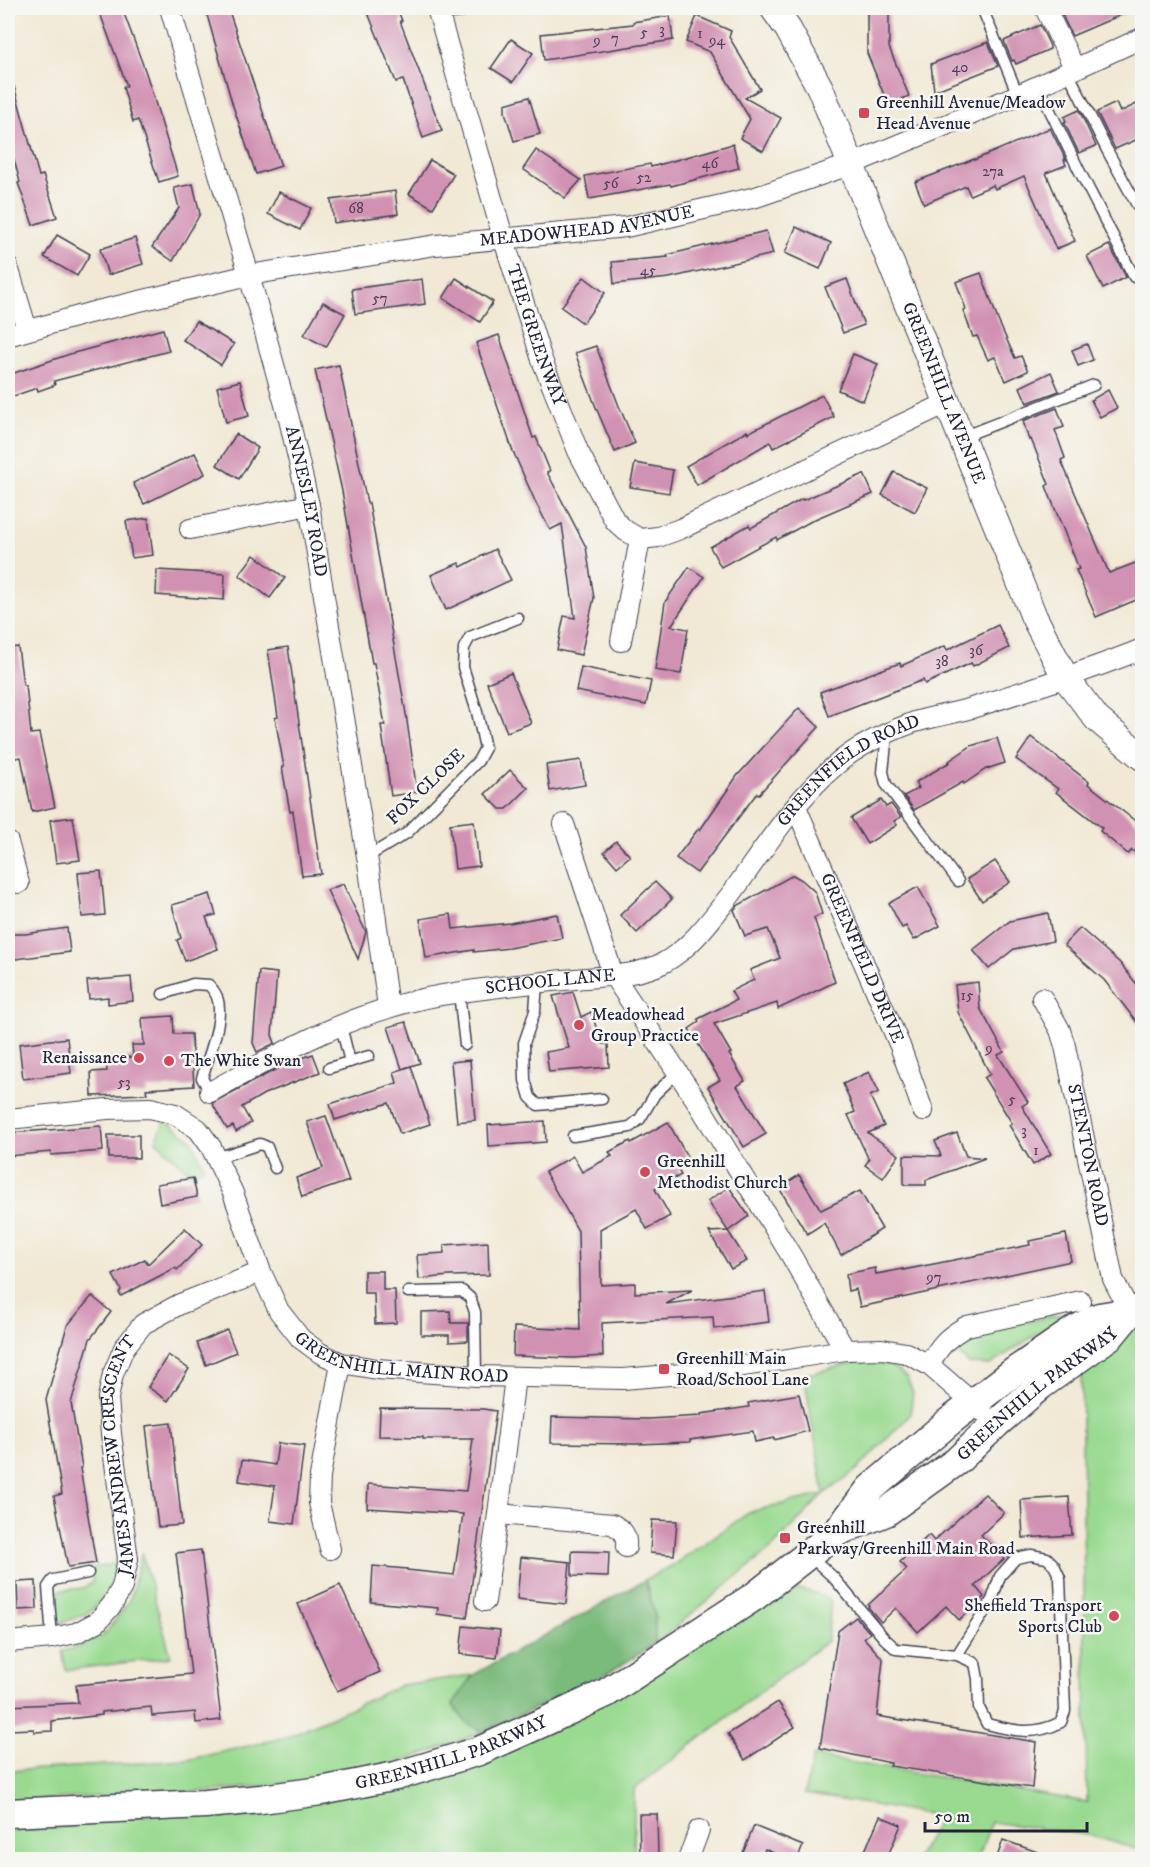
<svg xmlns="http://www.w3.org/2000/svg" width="1150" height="1867" viewBox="0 0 1150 1867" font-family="'IM FELL DW Pica',serif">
<rect width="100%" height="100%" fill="#f6f6f2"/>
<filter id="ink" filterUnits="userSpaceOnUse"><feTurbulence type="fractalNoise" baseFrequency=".0167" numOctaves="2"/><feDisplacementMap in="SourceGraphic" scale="12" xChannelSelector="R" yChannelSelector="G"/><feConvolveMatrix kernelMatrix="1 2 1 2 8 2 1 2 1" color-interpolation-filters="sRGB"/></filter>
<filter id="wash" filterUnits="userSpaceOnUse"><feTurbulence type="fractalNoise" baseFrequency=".008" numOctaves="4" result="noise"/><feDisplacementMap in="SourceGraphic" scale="24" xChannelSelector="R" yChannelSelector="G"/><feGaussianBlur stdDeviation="1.35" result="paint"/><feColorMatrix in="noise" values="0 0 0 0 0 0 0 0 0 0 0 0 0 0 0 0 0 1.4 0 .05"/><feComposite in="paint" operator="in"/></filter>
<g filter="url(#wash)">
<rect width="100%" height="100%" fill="#f1e9d5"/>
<g fill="#99da90" stroke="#5e7e66" stroke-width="1.5">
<path d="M165,1120L192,1140L204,1167L193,1175L156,1141Z"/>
<path d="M1068,1313L990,1365L969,1364L957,1353V1345L962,1334Z"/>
<path d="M1142,1324V1859H1136L1140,1850L1088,1835L991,1822L978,1859H916L941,1816L804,1794L813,1756L1087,1802L1081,1361Z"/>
<path d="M865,1360L892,1366L907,1378L913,1393L910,1415L859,1468L824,1494L773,1547L655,1644V1615L645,1580L673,1565L750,1512L824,1494L804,1375Z"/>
<path d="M142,1553L171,1657L66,1670L62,1651L79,1647L104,1635L129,1602Z"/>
<path d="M115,1564V1581L103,1598L88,1613L59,1624L55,1591L83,1588L92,1582L93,1568Z"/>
<path d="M783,1588C801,1589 816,1591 831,1601L827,1641L634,1789V1859L446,1860L445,1857L434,1860H8V1832L87,1824L460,1769Z"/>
<path d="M473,1675L453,1705L465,1721L483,1732L393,1765L301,1782L214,1791L8,1801V1771L187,1760L287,1737L401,1685Z"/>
</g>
<path fill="#7aba7a" stroke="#4e6e5a" stroke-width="1.5" d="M645,1580L655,1615V1644L594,1682L483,1732L465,1721L453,1705L473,1675Z"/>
<g id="blocks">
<g fill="#d191b2">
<path d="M98,8H122L146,73L178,176L159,182L138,120L133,122L123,87L127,86Z"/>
<path d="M205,8H228L281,166L256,174L233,106Z"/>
<path d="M366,8H397L402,21H400L442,131L423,138L403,80L396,82Z"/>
<path d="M867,8H889V47L909,96L888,105L867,53Z"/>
<path d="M1080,8H1137L1072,36L1062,15Z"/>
<path d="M670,16L673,40L544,60L541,34L633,24V22Z"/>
<path d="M697,16L731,31L729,37L760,89L745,98L781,118L763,151L740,138L750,119L710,52L686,42Z"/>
<path d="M1040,25L1050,46V49L1016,64L1014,60L1012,61L1004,41Z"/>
<path d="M511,39L533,53L513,82L491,68Z"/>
<path d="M988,42L998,66L934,91L931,64Z"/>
<path d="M13,83L39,176L43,175L57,217L33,225L18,183L20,182L8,136V84Z"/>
<path d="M529,97L540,134L514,141L505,112V104Z"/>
<path d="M1143,101V137L1115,149L1097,112L1116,103L1120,112Z"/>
<path d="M1079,110L1096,146L1079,153L1064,122L1066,121L1064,117Z"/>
<path d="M1050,128L1066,160H1064L1066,165L1046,173L1075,241L1056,249L1024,176L995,189L993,185L970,195L966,186L924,204L915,182L974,159V160Z"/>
<path d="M733,144L739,168L671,186L670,184L589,199L585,176L650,164L651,167Z"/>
<path d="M536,150L581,180L565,198L523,169Z"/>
<path d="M430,160L454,174L433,208L409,194Z"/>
<path d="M193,184L200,214L173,261L152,247L179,208L174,188Z"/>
<path d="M395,191L398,214L334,223L331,200Z"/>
<path d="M279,192L311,208L300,230L268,214Z"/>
<path d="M796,227L831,243L820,269L785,253Z"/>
<path d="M766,231L773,254L669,278L614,284L612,262L668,257L667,255Z"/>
<path d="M57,235L90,254L77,276L44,257Z"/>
<path d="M135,238L143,264L108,275L100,249Z"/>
<path d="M1109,245L1126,277L1103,289L1087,256Z"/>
<path d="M981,273L998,320L1015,358L1021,356L1028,371L1006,381L995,357L988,360L977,336L973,337L963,310L966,309L956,282Z"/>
<path d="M584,277L605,293L583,323L561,307Z"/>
<path d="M456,278L493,302L480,322L443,298Z"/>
<path d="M422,279L425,304L355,314L352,289Z"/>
<path d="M847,279L864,325L843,333L825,287Z"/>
<path d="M323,302L345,314L326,347L304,335Z"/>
<path d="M196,321L234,344L221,365L183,340Z"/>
<path d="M163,329L169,351L54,381L55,385L38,391L37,388L8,398V375L70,354Z"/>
<path d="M499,335L533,438L536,437L550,471L547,472L586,547L594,598L581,655L557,650L564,616L575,618L562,524L550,530L535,501L512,449L476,343Z"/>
<path d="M1087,344L1093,360L1078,366L1072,350Z"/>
<path d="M596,346L619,406L635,443L615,452L597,410L575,353Z"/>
<path d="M853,354L878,364L863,401L838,390Z"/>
<path d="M339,365L367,503H369L406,714L417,792L391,796L381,725H385L374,663H372L342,491L315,370Z"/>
<path d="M1051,372L1059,391L1027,403L1020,387Z"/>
<path d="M240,381L249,416L226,422L217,387Z"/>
<path d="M1108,390L1117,408L1100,417L1091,400Z"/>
<path d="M822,395L834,417L773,448L770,442L697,485L686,466L747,431L748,433Z"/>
<path d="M1057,408L1064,427L1055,430L1065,458L1061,460L1109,573L1143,560V597L1096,617L1076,570L1079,569L1046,486L1049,484L1031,439L1029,440L1023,421Z"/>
<path d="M236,434L258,448L239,479L217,465Z"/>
<path d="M195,453L205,474L144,504L133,483Z"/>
<path d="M635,463L673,470L669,493L630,487Z"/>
<path d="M894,472L927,488L915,512L882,495Z"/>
<path d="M864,474L873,494L815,519L777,540L776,537L721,567L710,547L749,525L751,528L802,499L803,500Z"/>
<path d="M148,518L153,555L132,558L126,521Z"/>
<path d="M495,549L511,580L446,610L431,575L459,563L461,567Z"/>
<path d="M254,555L285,578L270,598L239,575Z"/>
<path d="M689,567L704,577L671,626L688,629L681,674L655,670L665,602Z"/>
<path d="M157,570L225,574L224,600L156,595Z"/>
<path d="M998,625L1009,648L973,666L971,663L925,684L923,680L829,716L820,692L900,663L901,666L945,646L947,650Z"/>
<path d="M18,647L23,685H26L31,734L39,733L55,807L32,812L21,757L10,759L8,746V648Z"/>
<path d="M288,647L321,874L302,876L293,811L290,812L282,767H284L275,718L278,717L268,650Z"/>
<path d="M581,667L651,681L646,705L576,691Z"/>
<path d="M511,673L531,723L507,732L487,683Z"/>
<path d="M799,708L819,727L759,794L757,793L697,873L676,858L699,828L700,830L737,776Z"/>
<path d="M1031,737L1089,782L1088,784L1143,827V860L1132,850L1128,854L1100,831L1102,828L1056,792L1058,789L1016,759Z"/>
<path d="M997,738L1005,763L986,769L964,784L963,782L914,810L904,796L919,788L916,782L950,762L949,761L971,746Z"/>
<path d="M581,760L585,785L550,791L546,765Z"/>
<path d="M510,770L528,788L507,809H500L485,794Z"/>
<path d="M881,800L886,807L891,804L901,817L894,821L897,825L867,844L851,818Z"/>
<path d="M73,817L80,860L56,863L50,820Z"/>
<path d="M474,821L479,866L455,869L450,824Z"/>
<path d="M616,841L630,856L617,867L604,852Z"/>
<path d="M995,861L1010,882L982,901L967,879Z"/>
<path d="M101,871L105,915L82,917L78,873Z"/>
<path d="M793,875L802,880L815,892L822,914L814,918L835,982L778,1009L777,1003L714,1024L731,1053L729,1054L745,1081L737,1086L766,1134L744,1147L708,1087L720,1080L689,1029L699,1022L698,1019L736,1000L731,991L754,980L750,970L780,958L768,929L745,936L734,910L737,906Z"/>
<path d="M655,882L672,899L637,933L620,915Z"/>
<path d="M343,884L366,932L358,959L327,890Z"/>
<path d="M918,887L940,926L914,940L906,926L902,928L889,903Z"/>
<path d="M210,894L216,915L206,917L218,949L185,961L177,940L181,938L172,905Z"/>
<path d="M1048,913L1053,941L1014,949L989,969L973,950L1010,921Z"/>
<path d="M451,914L453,929L510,923L557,914L562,938L509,948L474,952V950L426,958L420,919Z"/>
<path d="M67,928L70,952L8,960V934H25Z"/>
<path d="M1080,928L1120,963L1143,992V1030L1104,980L1064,945Z"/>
<path d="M259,971L277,973L272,1035L275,1043L257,1052L253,1043Z"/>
<path d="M131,977L133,1001L108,1004V997L89,999L87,981Z"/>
<path d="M978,982L980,1008L1004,1052L998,1055L1028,1102L1022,1106L1051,1154L1033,1165L1009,1125L1012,1123L984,1078L990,1074L958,1012L955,985Z"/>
<path d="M573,992L581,1017L591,1012L602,1044H608L609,1067L549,1072L546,1052L569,1048L553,996Z"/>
<path d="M173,1016L174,1034H191L194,1086L146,1089L147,1094L92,1096L91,1072L107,1071L106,1058L133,1057L132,1045H144L142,1018Z"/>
<path d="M406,1022L420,1063L402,1069L388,1027Z"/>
<path d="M67,1038L71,1073L23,1079L19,1044Z"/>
<path d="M313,1054L320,1072L264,1094L242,1107L251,1123L236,1132L233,1126L227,1129L212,1103L286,1064Z"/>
<path d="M470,1060L475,1120L457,1122L451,1062Z"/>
<path d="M411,1066L430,1124L400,1134L389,1103L335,1120L330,1104L397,1083L394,1072Z"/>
<path d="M869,1072L879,1092L870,1096L884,1126L868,1133L899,1155L883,1178L865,1165L869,1160L848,1115L855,1112L843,1084Z"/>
<path d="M326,1116L349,1181L302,1197L296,1178L323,1168L307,1122Z"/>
<path d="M545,1121L546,1142L489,1146L488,1125Z"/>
<path d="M668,1122L689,1160L676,1167L681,1175L655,1189L670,1216L647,1229L636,1209L600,1229L601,1285L635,1283V1293L692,1290L666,1304L765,1291L769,1322L714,1329L713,1317L602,1323L603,1356L573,1358L513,1356L514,1327L580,1330L578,1231L545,1172L573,1156L582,1172L612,1156L609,1152L630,1141L631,1143Z"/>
<path d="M101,1126L103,1151L51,1155V1152L8,1156V1133Z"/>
<path d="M957,1133L966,1156L985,1158L926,1180V1185H904V1155L941,1156L935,1141Z"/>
<path d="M108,1135H139V1158H109Z"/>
<path d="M799,1175L821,1210L860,1191L882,1229L841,1255L824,1223L807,1234L779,1188Z"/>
<path d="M193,1178L197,1197L160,1204L157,1184Z"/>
<path d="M729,1187L749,1216L728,1231L708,1201Z"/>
<path d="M185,1228L202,1245L177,1270L175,1268L121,1296L119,1293L121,1290L113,1275L145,1259L148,1264Z"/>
<path d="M728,1231L747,1261L731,1269L709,1232Z"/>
<path d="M1066,1234L1071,1261L860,1307L856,1289L848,1291L846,1274L875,1268L876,1274L903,1269V1270L1030,1245L1029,1241Z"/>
<path d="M488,1242L489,1275L449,1276L419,1279L417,1255L444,1253V1245Z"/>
<path d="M364,1271H383V1290H395L396,1323L375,1324L374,1293H364Z"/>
<path d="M92,1296L111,1312L90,1339L71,1403L82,1467L80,1468L96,1563L68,1567L54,1496L62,1494L46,1400L67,1326Z"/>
<path d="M450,1311L451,1323H468V1341L449,1342V1335H421V1312Z"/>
<path d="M227,1330L236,1352L206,1365L197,1343Z"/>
<path d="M168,1355L189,1369L168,1401L148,1387Z"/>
<path d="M799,1394L808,1431L774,1440V1438L755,1442L753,1431L690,1440V1442L637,1444L551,1443L552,1417L648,1419L701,1416V1414L749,1407L748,1403Z"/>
<path d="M380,1408L483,1409L496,1411L467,1618L437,1614L438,1608L371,1602L373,1566L407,1569V1570L454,1575L463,1514L367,1508L368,1484L466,1491L473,1439H423V1437L379,1436Z"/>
<path d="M171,1423L182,1525L158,1527L146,1426Z"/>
<path d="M278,1443L304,1446L294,1524L270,1521L275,1486L239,1481L242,1460L275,1465Z"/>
<path d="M985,1494L1004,1513L981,1535L1004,1559L975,1586L984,1597L959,1620L946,1606L918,1632L896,1608L881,1622L868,1607L869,1606L868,1605L907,1569L900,1562L929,1535L934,1541Z"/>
<path d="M1069,1497L1072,1535L1023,1538L1021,1500Z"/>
<path d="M652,1520L677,1521L674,1555L650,1553Z"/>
<path d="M201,1550L221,1720L196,1723L195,1712L152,1716L151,1707L102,1712V1715L52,1721V1731L34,1732V1729L8,1730V1706L78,1703L76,1685L191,1674L176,1553Z"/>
<path d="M572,1551L609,1552L608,1577L572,1576Z"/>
<path d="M521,1557L570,1562L566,1604L517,1599Z"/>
<path d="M36,1581L37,1609L18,1610L17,1582Z"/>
<path d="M340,1585L380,1672L337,1691L298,1604Z"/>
<path d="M856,1617L870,1633L864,1638L883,1659L877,1716L1036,1742L1032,1788L890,1766L891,1763L820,1748L838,1631Z"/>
<path d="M463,1626L500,1630L497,1658L460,1654Z"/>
<path d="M778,1702L795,1727L745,1760L728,1734Z"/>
<path d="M639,1814H657L658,1858H640Z"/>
<path d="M880,1816L901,1825L886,1860H861Z"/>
<path d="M754,1826L803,1846L797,1860H789L765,1849L761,1860H740Z"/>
<path d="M1003,1840L1052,1857L1051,1860H996Z"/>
</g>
</g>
</g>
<g filter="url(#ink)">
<use href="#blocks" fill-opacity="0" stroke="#414052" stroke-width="1.5"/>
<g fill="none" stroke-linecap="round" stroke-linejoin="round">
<g stroke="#414052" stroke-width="13">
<g id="service">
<path d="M982,8L1018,95"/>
<path d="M1068,72L1107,150L1137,205"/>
<path d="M1038,86L1079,170L1134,277"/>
<path d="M962,437L1094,385"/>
<path d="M887,734L883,772L886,784L958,881"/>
<path d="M367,857L407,833L478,761L485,748L477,712L463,667L464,648L470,637L518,618"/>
<path d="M537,983L535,1011L524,1043L525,1080L530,1097L538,1105L602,1099"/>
<path d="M459,993L465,1045"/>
<path d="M163,994L193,984L209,985C212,989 216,993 217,997C225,1018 208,1057 202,1078L210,1092"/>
<path d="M341,1026L350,1062"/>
<path d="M329,1068L369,1056"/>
<path d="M573,1136L630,1127L640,1119L655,1094L678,1072"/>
<path d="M216,1158L260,1144L267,1147L275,1168"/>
<path d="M408,1292L462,1291L470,1298L475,1312L476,1376"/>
<path d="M809,1555L833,1577L884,1638L896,1649L957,1655L992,1600L1000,1576L1016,1558L1031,1555L1047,1558L1054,1565L1060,1578L1065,1711L1061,1722C1035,1736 1014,1731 987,1724L979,1708L978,1679L975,1663L957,1655"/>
<path d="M52,1638L48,1587L53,1580L88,1573"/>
</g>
</g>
<g stroke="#414052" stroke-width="22">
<g id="minor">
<path id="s1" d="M170,8L249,275L289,419L309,505L369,869L388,1007"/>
<path id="s2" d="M437,8L503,237L542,360L578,451L615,521L626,531L640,539L658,537L680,529L947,403"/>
<path d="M1045,8L1075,69"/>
<path d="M437,9L458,8"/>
<path d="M8,267L27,330"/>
<path id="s3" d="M8,336L89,313L249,275L436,245L626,227L756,197L852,164L1018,95L1142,38"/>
<path d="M190,529L309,505"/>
<path d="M621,641L640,539"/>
<path id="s4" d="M796,807L900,1046L923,1111"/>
<path d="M564,824L613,975L698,1103L792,1257L845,1350"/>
<path d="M8,842L19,883"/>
<path id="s5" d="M1042,998L1060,1030L1065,1046L1113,1279L1130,1312"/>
<path id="s6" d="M210,1092C283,1051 358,1009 442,995C486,988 531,983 575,979C604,976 639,976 665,962C693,946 712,918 732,893C763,850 796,798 837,764C856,747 888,732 912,723C932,716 954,714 975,707C1031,689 1088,671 1142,649"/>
<path id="s7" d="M8,1119L107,1109L150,1108L175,1114L198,1129L211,1147L233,1193L261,1272L279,1311L301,1339L320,1353L341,1363L377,1369L476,1376L623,1379L705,1372L845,1350L882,1349L906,1353L929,1365L982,1411"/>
<path d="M929,1365C940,1345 947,1337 967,1326L1081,1301"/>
<path d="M498,1514L612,1524C623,1530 627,1535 626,1547"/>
<path d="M330,1549L319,1503L320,1476L341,1363"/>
<path d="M485,1601L498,1514L515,1377"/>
<path id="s8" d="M8,1642L52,1638L76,1633L97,1622L112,1605L122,1587L128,1559L111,1434L108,1398L113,1374L124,1348L143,1324L180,1304L261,1272"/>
<path d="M688,1860L699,1830"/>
</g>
</g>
<g stroke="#414052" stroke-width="28">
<g id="tertiary">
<path id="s9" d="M773,8L788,29L820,88L1034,617L1065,677L1097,719L1142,757"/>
</g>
</g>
<g stroke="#414052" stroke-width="31">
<g id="secondary">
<path id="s10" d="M839,1531L886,1512L957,1461L997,1423L1041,1385L1111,1335L1130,1312"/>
<path id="s11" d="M8,1813L205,1804L261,1799L321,1791L396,1776L479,1751L544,1722L606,1693L755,1596L838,1531L870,1489L950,1421L1015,1371L1075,1330L1099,1317L1130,1312L1142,1308"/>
</g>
</g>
<use href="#service" stroke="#fff" stroke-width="10"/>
<use href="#minor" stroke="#fff" stroke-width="20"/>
<use href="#tertiary" stroke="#fff" stroke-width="26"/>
<use href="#secondary" stroke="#fff" stroke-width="28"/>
</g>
</g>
<g fill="#d1495b" stroke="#f6f6f2" stroke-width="2">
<rect x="858" y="107" width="12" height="12" rx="3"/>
<circle cx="579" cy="1025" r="6"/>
<circle cx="139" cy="1058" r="6"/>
<circle cx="169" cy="1061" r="6"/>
<circle cx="645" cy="1172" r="6"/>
<rect x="658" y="1363" width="12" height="12" rx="3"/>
<rect x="779" y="1532" width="12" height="12" rx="3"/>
<circle cx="1114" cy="1616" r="6"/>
</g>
<g text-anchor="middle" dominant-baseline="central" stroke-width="5" stroke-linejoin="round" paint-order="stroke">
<g font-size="15" fill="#4e3e59">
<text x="662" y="29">3</text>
<text x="644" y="32">5</text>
<text x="700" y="33">1</text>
<text x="615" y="38">7</text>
<text x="597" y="40">9</text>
<text x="717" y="40">94</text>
<text x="960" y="67">40</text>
<text x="710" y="163">46</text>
<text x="993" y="171">27a</text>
<text x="644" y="177">52</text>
<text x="611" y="183">56</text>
<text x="356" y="208">68</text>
<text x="648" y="270">45</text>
<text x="380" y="298">57</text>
<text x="976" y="650">36</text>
<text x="942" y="661">38</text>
<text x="967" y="995">15</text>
<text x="989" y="1048">9</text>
<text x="124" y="1082">53</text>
<text x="1012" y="1099">5</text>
<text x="1024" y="1130">3</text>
<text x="1036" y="1150">1</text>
<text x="934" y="1277">97</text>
</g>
<g font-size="18" fill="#22223b" stroke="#f6f6f2" text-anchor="start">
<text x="876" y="103">Greenhill Avenue/Meadow<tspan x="876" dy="21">Head Avenue</tspan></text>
<text x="591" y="1015">Meadowhead<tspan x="591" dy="21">Group Practice</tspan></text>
<text x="127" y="1058" text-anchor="end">Renaissance</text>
<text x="181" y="1061">The White Swan</text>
<text x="657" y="1162">Greenhill<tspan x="657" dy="21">Methodist Church</tspan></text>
<text x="676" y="1359">Greenhill Main<tspan x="676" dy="21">Road/School Lane</tspan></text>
<text x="797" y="1528">Greenhill<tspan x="797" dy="21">Parkway/Greenhill Main Road</tspan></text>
<text x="1102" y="1606" text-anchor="end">Sheffield Transport<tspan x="1102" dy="21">Sports Club</tspan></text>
</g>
<g font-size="18" fill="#22223b" stroke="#f6f6f2">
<text stroke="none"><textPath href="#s3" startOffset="590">MEADOWHEAD AVENUE</textPath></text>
<text stroke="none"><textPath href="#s2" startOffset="342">THE GREENWAY</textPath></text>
<text stroke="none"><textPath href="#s9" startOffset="422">GREENHILL AVENUE</textPath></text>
<text stroke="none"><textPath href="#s1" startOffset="512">ANNESLEY ROAD</textPath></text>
<text stroke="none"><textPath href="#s6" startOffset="748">GREENFIELD ROAD</textPath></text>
<text transform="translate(426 787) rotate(-44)">FOX CLOSE</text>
<text stroke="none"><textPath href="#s4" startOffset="165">GREENFIELD DRIVE</textPath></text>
<text stroke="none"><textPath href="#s6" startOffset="362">SCHOOL LANE</textPath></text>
<text stroke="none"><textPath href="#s5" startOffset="165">STENTON ROAD</textPath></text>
<text stroke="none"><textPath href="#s7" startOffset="536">GREENHILL MAIN ROAD</textPath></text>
<text stroke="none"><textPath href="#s10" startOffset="243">GREENHILL PARKWAY</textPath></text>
<text stroke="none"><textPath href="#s8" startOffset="270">JAMES ANDREW CRESCENT</textPath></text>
<text stroke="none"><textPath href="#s11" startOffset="450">GREENHILL PARKWAY</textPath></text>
</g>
</g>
<rect width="1150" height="1867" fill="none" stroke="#f6f6f2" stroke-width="30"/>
<path d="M925 1822v9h162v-9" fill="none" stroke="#22223b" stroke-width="3"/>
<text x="934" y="1822" font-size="18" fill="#22223b" stroke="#f6f6f2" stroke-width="4.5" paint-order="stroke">50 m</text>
</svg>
